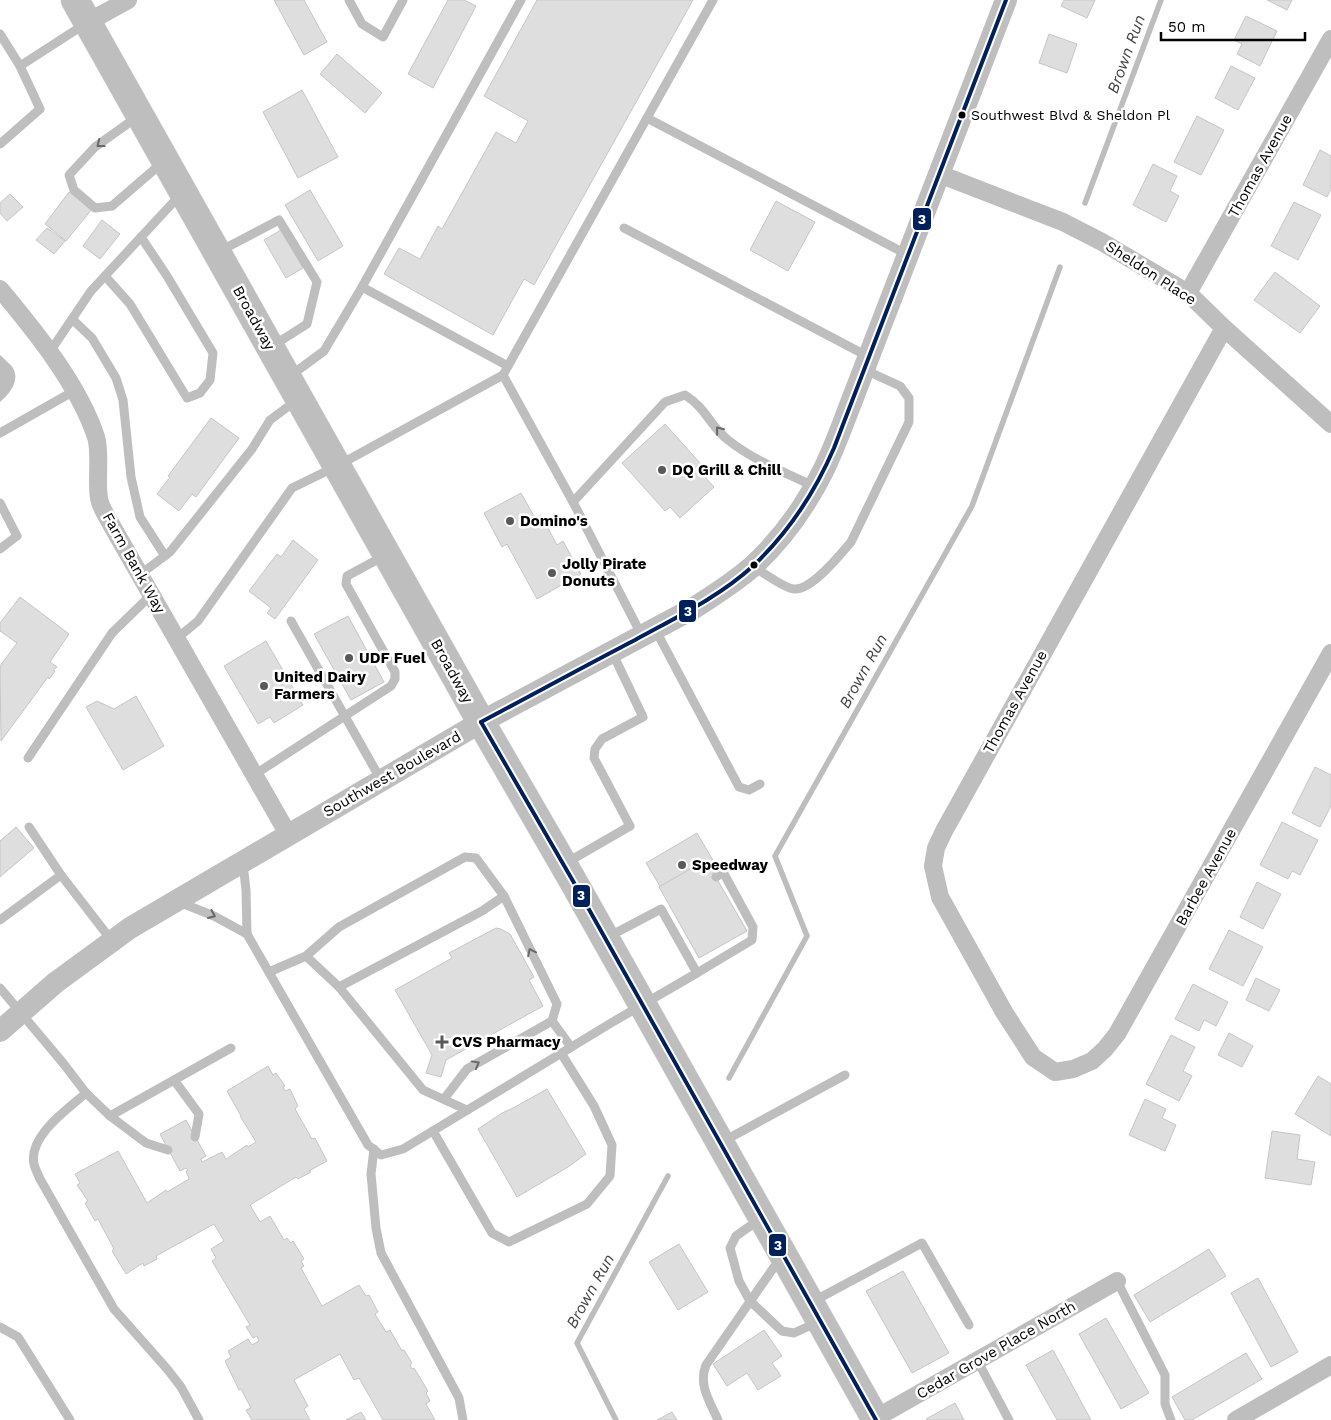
<svg xmlns="http://www.w3.org/2000/svg" width="1331" height="1420" viewBox="0 0 1331 1420" font-family="'Work Sans',sans-serif">
<rect width="100%" height="100%" fill="#fff"/>
<path fill="#bdbdbd" d="M0,355C4,359 12,365 14,370C19,383 9,394 0,402Z"/>
<g fill="none" stroke-linecap="round" stroke-linejoin="round">
<g stroke="#bdbdbd" stroke-width="5.5">
<path d="M1085,203L1161,0"/>
<path d="M729,1078L807,936L775,856L972,506L1060,267"/>
<path d="M616,1420L577,1343L668,1176"/>
</g>
</g>
<g fill="#dedede" stroke="#c6c6c6">
<path d="M274,0H304L327,42L304,55Z"/>
<path d="M448,0H464L476,6L433,88L408,74Z"/>
<path d="M537,0H693L534,285L524,279L493,335L384,274L399,248L420,259L438,226L442,229L496,132L516,143L528,121L484,96Z"/>
<path d="M1064,0H1095L1087,18L1061,6Z"/>
<path d="M1267,0H1292L1287,10Z"/>
<path d="M1246,16L1277,31L1260,66L1237,54L1242,44L1234,40Z"/>
<path d="M1049,34L1077,44L1067,73L1039,63Z"/>
<path d="M337,54L382,93L365,113L320,74Z"/>
<path d="M1231,66L1255,78L1238,110L1215,98Z"/>
<path d="M302,90L338,157L298,178L263,112Z"/>
<path d="M1197,116L1224,130L1201,175L1174,162Z"/>
<path d="M1320,150L1331,156V189L1327,197L1303,185Z"/>
<path d="M1153,164L1177,176L1170,191L1179,196L1166,222L1133,205Z"/>
<path d="M310,190L343,246L318,261L285,205Z"/>
<path d="M69,192L92,209L66,241L45,224Z"/>
<path d="M10,194L23,207L7,221L0,213V203Z"/>
<path d="M776,201L815,222L788,271L750,250Z"/>
<path d="M1294,202L1321,215L1298,260L1271,246Z"/>
<path d="M102,220L120,234L100,259L83,246Z"/>
<path d="M47,228L65,241L54,254L36,240Z"/>
<path d="M281,230L303,268L286,278L264,240Z"/>
<path d="M1275,272L1320,306L1300,333L1254,300Z"/>
<path d="M211,418L239,438L196,497L192,494L179,511L157,494L170,477L168,476Z"/>
<path d="M665,424L709,473L705,477L714,487L680,518L670,507L665,511L622,463Z"/>
<path d="M521,493L535,518L541,515L557,545L563,541L581,574L537,599L507,544L502,547L484,513Z"/>
<path d="M293,540L318,560L275,619L267,613L271,608L249,591L277,554L281,557Z"/>
<path d="M20,597L69,634L50,662L57,667L53,670L55,671L49,679L48,677L1,741L0,666L17,643L0,631V623Z"/>
<path d="M348,616L384,682L351,700L314,634Z"/>
<path d="M266,641L303,705L274,723L270,717L258,724L224,666Z"/>
<path d="M136,696L164,746L123,770L86,707L97,701L114,709Z"/>
<path d="M1315,767L1331,775V806L1320,827L1292,813Z"/>
<path d="M1282,822L1318,840L1300,875L1292,871L1288,879L1260,865Z"/>
<path d="M16,827L34,848L0,877V841Z"/>
<path d="M697,833L714,862L663,891L646,863Z"/>
<path d="M706,860L747,931L699,958L659,887Z"/>
<path d="M1257,882L1281,894L1263,929L1240,917Z"/>
<path d="M496,928L501,929L510,934L534,977L529,980L543,1006L446,1060L441,1077L426,1073L432,1055L395,990L452,958L449,953Z"/>
<path d="M1229,930L1263,947L1243,986L1209,969Z"/>
<path d="M1256,978L1280,990L1269,1011L1246,1000Z"/>
<path d="M1193,984L1228,1002L1216,1026L1204,1020L1199,1031L1175,1019Z"/>
<path d="M1229,1033L1253,1046L1242,1067L1218,1055Z"/>
<path d="M1171,1035L1195,1047L1183,1071L1192,1076L1179,1101L1146,1084Z"/>
<path d="M268,1066L273,1075L276,1073L285,1086L283,1087L285,1091L290,1089L298,1106L295,1109L312,1139L315,1138L327,1161L309,1171L311,1172L298,1179L296,1177L250,1205L260,1222L270,1216L284,1240L287,1238L291,1243L293,1241L304,1259L301,1261L304,1266L301,1268L322,1306L359,1285L366,1296L369,1295L378,1312L375,1314L386,1332L390,1330L402,1351L404,1350L412,1363L410,1365L412,1369L414,1368L428,1391L426,1393L430,1401L426,1404L435,1420H383L359,1378L354,1380L340,1354L294,1380L308,1406L304,1409L310,1420H252L246,1410L251,1408L241,1389L239,1390L225,1361L231,1357L228,1351L248,1339L252,1345L259,1341L257,1336L253,1338L246,1327L250,1325L212,1261L216,1258L211,1249L224,1241L214,1224L156,1256L157,1259L144,1266L143,1263L126,1274L112,1251L114,1249L98,1219L95,1221L85,1203L88,1201L77,1185L80,1183L75,1174L118,1151L147,1203L166,1190L167,1192L189,1179L186,1171L188,1170L186,1168L180,1171L160,1134L186,1120L206,1156L201,1159L202,1162L222,1152L226,1159L247,1145L248,1147L256,1142L240,1116H241L227,1091Z"/>
<path d="M1318,1076L1331,1084V1136L1295,1114Z"/>
<path d="M547,1089L586,1154L568,1167L517,1197L478,1129L502,1113L513,1108Z"/>
<path d="M1145,1099L1166,1109L1162,1118L1176,1125L1165,1151L1129,1135Z"/>
<path d="M1272,1131L1300,1135L1297,1159L1315,1162L1311,1185L1265,1178Z"/>
<path d="M679,1244L708,1292L678,1310L649,1262Z"/>
<path d="M1209,1249L1226,1276L1150,1322L1134,1295Z"/>
<path d="M903,1271L949,1353L912,1373L866,1291Z"/>
<path d="M1258,1278L1298,1352L1271,1367L1231,1293Z"/>
<path d="M1106,1318L1149,1393L1121,1409L1079,1334Z"/>
<path d="M764,1330L782,1356L772,1363L781,1376L758,1390L747,1373L727,1386L713,1364Z"/>
<path d="M1053,1350L1091,1420H1057L1026,1365Z"/>
<path d="M1246,1353L1262,1379L1192,1420H1185L1172,1397Z"/>
<path d="M955,1403L964,1420H927L926,1419Z"/>
<path d="M361,1412L366,1420H346Z"/>
<path d="M672,1412L677,1420H657Z"/>
</g>
<g fill="none" stroke-linecap="round" stroke-linejoin="round">
<g stroke="#dbdbdb" stroke-width="29">
<path id="primary" d="M75,0L481,722L573,881L876,1420"/>
</g>
<g stroke="#bebebe" stroke-width="9">
<path d="M349,0L362,24L383,37L403,0"/>
<path d="M0,34L20,66"/>
<path d="M137,117L95,147L69,175L74,190L95,208L112,206L163,162"/>
<path d="M647,118L908,255"/>
<path d="M0,144L40,109L20,66L85,24"/>
<path d="M624,228L869,357"/>
<path d="M220,251L279,220L317,282L307,324L274,345"/>
<path d="M105,276L130,304L187,398L200,393L210,380L213,353L167,276L141,237"/>
<path d="M362,287L521,0"/>
<path d="M72,319L92,338L116,378L123,400L131,477L140,517L165,556"/>
<path d="M49,353L91,291L180,195"/>
<path d="M290,376L324,351L362,287L508,366"/>
<path d="M0,433L74,391"/>
<path d="M573,502L503,375L713,0"/>
<path d="M0,503L17,536L0,549"/>
<path d="M753,566C762,572 784,588 794,589C811,591 841,554 851,542L909,422V398L900,386L865,370"/>
<path d="M138,576L170,552L252,449L270,420L297,400"/>
<path d="M291,621L381,780"/>
<path d="M655,629L739,787L749,790L760,784"/>
<path d="M642,636L573,502L665,402L685,395C706,408 710,426 728,440C753,460 784,472 813,486"/>
<path d="M176,639L198,621L292,488L337,466L503,375"/>
<path d="M28,758L112,633L151,595"/>
<path d="M254,775L391,686L395,679V672L346,584L347,576L384,556"/>
<path d="M29,827L61,875L112,941"/>
<path d="M566,863L630,826L594,758L595,749L602,739L643,717L612,652"/>
<path d="M243,864L246,890L247,934L368,1145L381,1155L403,1149L611,1023L697,973L661,909L608,937"/>
<path d="M179,902L214,916L247,934"/>
<path d="M0,920L61,875"/>
<path d="M269,972L306,956L339,927L465,857L476,858L504,896L482,911L339,987L306,956"/>
<path d="M697,973L752,940L753,927L723,872L716,877"/>
<path d="M339,987L423,1090L467,1110"/>
<path d="M0,988L63,1063L86,1093C68,1109 28,1136 34,1164C35,1169 38,1174 40,1179L114,1309L168,1370L181,1387L199,1420"/>
<path d="M552,1021L571,1047"/>
<path d="M174,1080L199,1114L195,1137"/>
<path d="M86,1093L110,1116L231,1048"/>
<path d="M444,1099L467,1069L552,1021L557,1004L504,896"/>
<path d="M110,1116L146,1143L168,1150"/>
<path d="M433,1131L492,1233L509,1242L587,1204L610,1176L612,1145L594,1106L561,1053"/>
<path d="M722,1142L845,1075"/>
<path d="M374,1149L371,1174L376,1228L381,1253L459,1398L463,1420"/>
<path d="M760,1219L736,1236L730,1248L739,1281L750,1301L782,1331L794,1333L818,1322"/>
<path d="M1117,1281L1165,1375V1404L1171,1420"/>
<path d="M812,1302L922,1243L969,1325"/>
<path d="M0,1327L18,1337L70,1420"/>
<path d="M977,1360L1009,1420"/>
<path d="M718,1420C710,1402 698,1385 706,1365L781,1257"/>
</g>
<g stroke="#bebebe" stroke-width="18">
<path d="M88,22L128,0"/>
<path d="M939,174L1063,222L1102,242L1188,293L1224,328L1331,424"/>
<path d="M0,289C35,331 79,385 96,437C101,452 96,481 99,498C100,507 108,518 112,526L288,834"/>
<path d="M1188,293L1331,39"/>
<path d="M1224,328L944,831L936,848L933,866L940,897L1004,1012L1033,1057L1055,1072L1073,1069L1092,1061L1105,1049L1117,1034L1331,653"/>
<path d="M876,1418L1117,1281"/>
<path d="M1236,1420L1331,1365"/>
</g>
<path stroke="#bebebe" stroke-width="22" d="M0,1031L55,983L130,928L481,722L694,608C714,595 735,582 753,566C781,540 806,505 823,471C833,451 841,429 849,408L1006,0"/>
<use href="#primary" stroke="#bebebe" stroke-width="28"/>
<g stroke="#fff" stroke-width="8">
<g id="bus-1">
<path d="M481,722C532,695 583,667 635,640C675,618 719,597 753,566C788,533 815,492 834,448L1006,0"/>
<path d="M481,722L573,881L876,1420"/>
</g>
</g>
<use href="#bus-1" stroke="#00205b" stroke-width="4"/>
</g>
<defs><path id="oneway-chevron" d="M-2-3.5L2.5 0L-2 3.5" fill="none" stroke-width="1.6" stroke-linecap="round" stroke-linejoin="round" transform="scale(1.25)"/></defs>
<g stroke="#686868">
<use href="#oneway-chevron" transform="translate(100 144) rotate(142)"/>
<use href="#oneway-chevron" transform="translate(719 430) rotate(-129)"/>
<use href="#oneway-chevron" transform="translate(212 915) rotate(24)"/>
<use href="#oneway-chevron" transform="translate(531 952) rotate(-116)"/>
<use href="#oneway-chevron" transform="translate(476 1064) rotate(-29)"/>
</g>
<g fill="#000" stroke="#fff" stroke-width="2">
<circle cx="962" cy="115" r="4.5"/>
<circle cx="754" cy="565" r="4.5"/>
</g>
<g fill="#595959" stroke="#fff" stroke-width="2">
<circle cx="662" cy="470" r="5"/>
<circle cx="510" cy="521" r="5"/>
<circle cx="552" cy="573" r="5"/>
<circle cx="349" cy="658" r="5"/>
<circle cx="264" cy="686" r="5"/>
<circle cx="682" cy="865" r="5"/>
<path d="M439.5 1034.5h5v5h5v5h-5v5h-5v-5h-5v-5h5z"/>
</g>
<g text-anchor="middle" dominant-baseline="central" stroke-width="5" stroke-linejoin="round" paint-order="stroke">
<g font-size="14" fill="#000" stroke="#fff" text-anchor="start">
<text x="971" y="115">Southwest Blvd &amp; Sheldon Pl</text>
</g>
<g font-size="15" fill="#000" stroke="#fff">
<text transform="translate(1260 166) rotate(-61)">Thomas Avenue</text>
<text transform="translate(1151 273) rotate(33)">Sheldon Place</text>
<text transform="translate(254 318) rotate(61)">Broadway</text>
<text transform="translate(134 563) rotate(61)">Farm Bank Way</text>
<text transform="translate(452 671) rotate(61)">Broadway</text>
<text transform="translate(1015 702) rotate(-61)">Thomas Avenue</text>
<text transform="translate(392 774) rotate(-30)">Southwest Boulevard</text>
<text transform="translate(1206 877) rotate(-61)">Barbee Avenue</text>
<text transform="translate(996 1350) rotate(-30)">Cedar Grove Place North</text>
</g>
<g font-size="15" font-weight="bold" fill="#000" stroke="#fff" text-anchor="start">
<text x="672" y="470">DQ Grill &amp; Chill</text>
<text x="520" y="521">Domino's</text>
<text x="562" y="564">Jolly Pirate<tspan x="562" dy="17">Donuts</tspan></text>
<text x="359" y="658">UDF Fuel</text>
<text x="274" y="677">United Dairy<tspan x="274" dy="17">Farmers</tspan></text>
<text x="692" y="865">Speedway</text>
<text x="452" y="1042">CVS Pharmacy</text>
</g>
<g font-size="16" font-style="italic" fill="#424242" stroke="#fff">
<text transform="translate(1126 54) rotate(-70)">Brown Run</text>
<text transform="translate(863 671) rotate(-61)">Brown Run</text>
<text transform="translate(590 1291) rotate(-61)">Brown Run</text>
</g>
</g>
<g stroke="#fff" stroke-width="2">
<rect x="912" y="207" width="20" height="24" rx="5" fill="#00205b"/>
<rect x="678" y="599" width="19" height="24" rx="5" fill="#00205b"/>
<rect x="572" y="884" width="19" height="24" rx="5" fill="#00205b"/>
<rect x="768" y="1233" width="19" height="24" rx="5" fill="#00205b"/>
</g>
<g font-size="14" text-anchor="middle" font-weight="bold" fill="#fff">
<text x="922" y="224">3</text>
<text x="688" y="616">3</text>
<text x="581" y="900">3</text>
<text x="778" y="1250">3</text>
</g>
<path d="M1161 32v8h144v-8" fill="none" stroke="#000000" stroke-width="2.5"/>
<text x="1168" y="32" font-size="15" fill="#000000" stroke="#ffffff" stroke-width="4" paint-order="stroke">50 m</text>
</svg>
